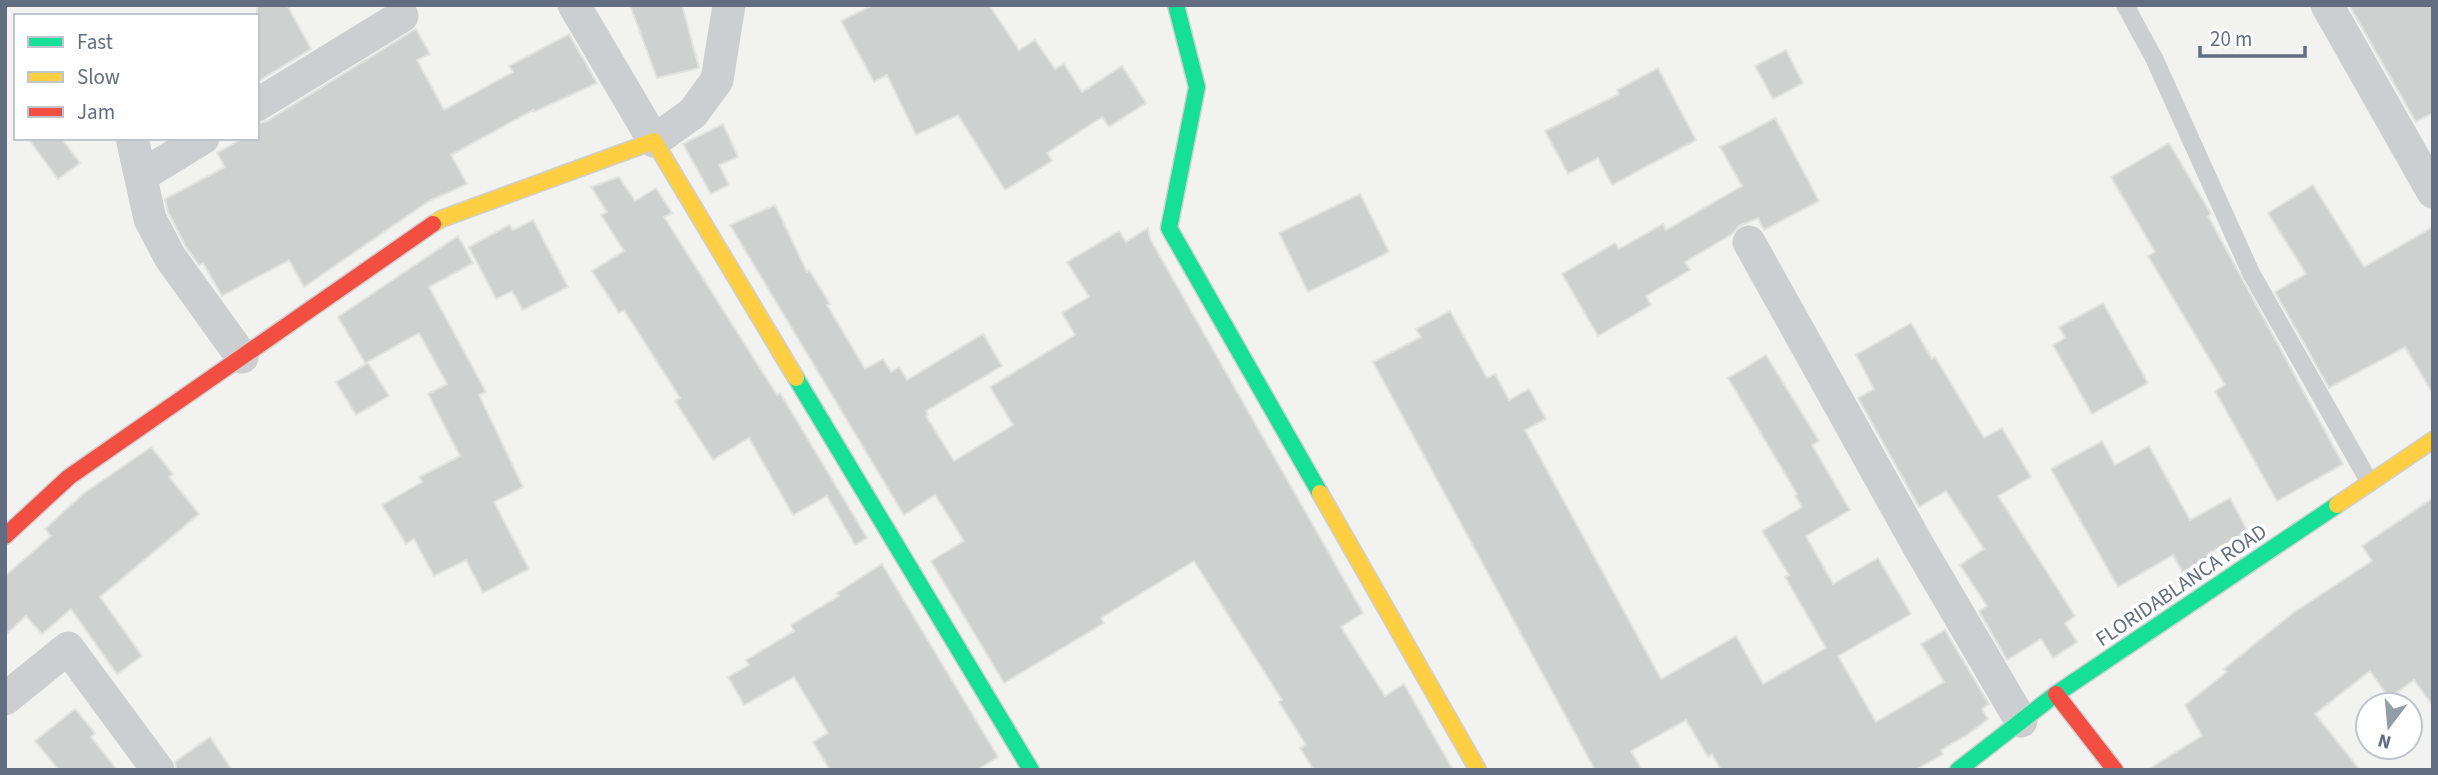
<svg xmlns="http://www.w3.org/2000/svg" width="2438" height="775" viewBox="0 0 2438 775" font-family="'Source Sans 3',sans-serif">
<rect width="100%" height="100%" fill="#f2f3f0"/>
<g fill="#cfd0d0" stroke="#e2e2e0" stroke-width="2">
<path d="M257,5H287L311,49L257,82Z"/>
<path d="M630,5H682L699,68L657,78Z"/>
<path d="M873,5H989L1019,50L1035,40L1055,69L1064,64L1082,92L1122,66L1146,103L1109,127L1102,117L1047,153L1052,161L1005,190L958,115L916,135L887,75L874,82L841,21Z"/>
<path d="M2349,5H2433V113L2416,122Z"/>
<path d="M416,29L430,54L417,60L444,110L513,72L509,66L569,34L597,83L534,112L533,110L451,155L467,184L429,201L304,287L289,260L222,296L203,263L199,265L186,247L168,212L165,199L225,167L217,153L244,138H257V124L267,121Z"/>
<path d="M1786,50L1803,83L1773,99L1755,66Z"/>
<path d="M1658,68L1696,140L1612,185L1598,158L1568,174L1545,131L1619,94L1617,90Z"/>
<path d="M1775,118L1819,201L1764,230L1758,218L1739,226L1732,234L1685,262L1690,270L1646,296L1651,305L1598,336L1562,274L1615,243L1619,249L1663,224L1666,230L1742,186L1720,147Z"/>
<path d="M723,124L738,157L719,165L729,185L711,194L683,144Z"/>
<path d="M28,138H61L80,163L58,179Z"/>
<path d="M2169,143L2211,214L2208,216L2343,464L2277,501L2215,391L2225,385L2148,256L2155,252L2111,177Z"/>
<path d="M619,177L635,201L656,188L672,213L664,217L777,395L780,393L867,538L855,545L827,496L793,515L749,438L713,460L675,401L680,398L624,310L619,313L592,271L624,251L601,215L607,212L591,187Z"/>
<path d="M2313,185L2364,267L2433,227V394L2405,347L2329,388L2275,292L2306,274L2268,213Z"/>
<path d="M1360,194L1389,252L1308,292L1279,233Z"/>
<path d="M775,205L807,272L809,270L830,304L827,305L865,369L883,359L891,372L899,367L907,380L983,334L1002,366L926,411L928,415L926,416L954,461L1013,425L990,387L1075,335L1062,313L1089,297L1067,262L1119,231L1126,242L1148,228L1150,239L1363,613L1341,627L1385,696L1404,684L1453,770H1314L1300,748L1306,745L1279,702L1282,700L1194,561L1101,618L1104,623L1004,683L931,561L964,541L935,495L904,515L730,225Z"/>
<path d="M533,220L568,287L523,310L512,291L496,299L469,247L509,225L513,230Z"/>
<path d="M458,236L473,263L429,287L486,392L479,395L523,487L494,502L529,569L483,593L466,560L434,576L414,539L406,544L382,505L422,482L419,477L460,456L428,394L447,384L419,333L365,363L338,317Z"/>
<path d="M2103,303L2148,383L2092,414L2053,345L2065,338L2059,327Z"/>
<path d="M1450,311L1487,378L1495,374L1509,400L1529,389L1546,419L1525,430L1661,679L1736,636L1763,684L1826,648L1785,577L1789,575L1762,531L1802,507L1795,496L1797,494L1728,378L1766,355L1819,441L1812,445L1850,510L1806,536L1833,584L1878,558L1911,614L1838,656L1876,722L1944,682L1921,644L1945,630L1989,704L1982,709L1988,719L1967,735L1941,750L1943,754L1915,770H1721L1712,754L1708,757L1686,720L1631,751L1642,770H1595L1373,362L1421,337L1416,329Z"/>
<path d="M1911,323L1932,359L1935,357L1984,438L2002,428L2031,477L1998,496L2075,616L2065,623L2077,642L2053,658L2041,639L2007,660L1979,611L1987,606L1960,565L1984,549L1946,491L1919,507L1858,398L1874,389L1856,355Z"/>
<path d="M368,363L389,396L356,415L336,382Z"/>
<path d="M2102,441L2115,465L2149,446L2190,520L2230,498L2248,532L2209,553L2214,561L2185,577L2173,555L2118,587L2051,469Z"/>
<path d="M151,447L173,474L169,477L199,514L100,597L142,656L117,674L71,609L42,634L26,616L5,635V576L51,536L45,529L83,494Z"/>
<path d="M2433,498V706L2414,680L2389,698L2370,671L2315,714L2360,770H2147L2202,736L2185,705L2227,672L2224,669L2293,613L2372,561L2362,546Z"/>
<path d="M882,564L998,757L977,770H830L813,742L828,733L794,677L744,705L728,677L749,665L746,660L794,631L791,625L839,596L837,593Z"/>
<path d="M75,709L95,733L91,737L117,770H59L35,741Z"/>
<path d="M210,737L232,770H177L175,762Z"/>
</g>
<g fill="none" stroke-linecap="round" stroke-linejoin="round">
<g stroke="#ced0d0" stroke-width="19">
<g id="fast">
<path d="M1176,5L1197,87L1169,228L1320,493"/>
<path d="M796,378L1031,770"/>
<path d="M1958,770L2056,694L2337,505"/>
</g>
</g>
<g stroke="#ced0d0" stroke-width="19">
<g id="slow">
<path d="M433,224L441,219L654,141L796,378"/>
<path d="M1320,493L1478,770"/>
<path d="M2337,505L2433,440"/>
</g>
</g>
<g stroke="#ced0d0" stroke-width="19">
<g id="jam">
<path d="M5,536L69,477L433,224"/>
<path d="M2056,694L2115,770"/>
</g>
</g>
<path stroke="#cdcecf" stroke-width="18" d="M2125,5L2154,58L2251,273L2370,483"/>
<g stroke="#cdcecf" stroke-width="33">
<path d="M574,5L654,141L693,113L717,80L729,5"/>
<path d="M2327,5L2433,192"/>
<path d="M257,105L402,16"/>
<path d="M132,138L150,219L170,257L242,357"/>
<path d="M141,176L203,138"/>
<path d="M1749,242L1919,547L2021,721"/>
<path d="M5,699L68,648L158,770"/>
</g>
<use href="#fast" stroke="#16e098" stroke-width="16"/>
<use href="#slow" stroke="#ffcf43" stroke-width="16"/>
<use href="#jam" stroke="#f24e42" stroke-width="16"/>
</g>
<g text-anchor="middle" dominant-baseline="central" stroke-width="7" stroke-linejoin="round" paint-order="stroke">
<g font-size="21" fill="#626d81" stroke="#fff">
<text transform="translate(2181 585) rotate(-34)">FLORIDABLANCA ROAD</text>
</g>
</g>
<rect width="2438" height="775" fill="none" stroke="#626d81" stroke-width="14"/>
<rect x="14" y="14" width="245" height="126" fill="#ffffff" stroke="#c0c5cd" stroke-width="2"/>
<rect x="28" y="37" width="35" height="10" fill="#16e098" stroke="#c0c5cd" stroke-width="2"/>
<text x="77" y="49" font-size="21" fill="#626d81">Fast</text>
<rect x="28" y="72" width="35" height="10" fill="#ffcf43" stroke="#c0c5cd" stroke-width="2"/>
<text x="77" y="84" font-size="21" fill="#626d81">Slow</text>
<rect x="28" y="107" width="35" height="10" fill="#f24e42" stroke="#c0c5cd" stroke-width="2"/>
<text x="77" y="119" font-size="21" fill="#626d81">Jam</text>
<g transform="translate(2389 726) rotate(196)"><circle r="33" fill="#ffffff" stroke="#c0c5cd" stroke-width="2"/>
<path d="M0-5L12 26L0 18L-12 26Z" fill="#949ca8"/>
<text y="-10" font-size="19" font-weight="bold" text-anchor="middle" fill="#626d81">N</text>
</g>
<path d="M2200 46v10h105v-10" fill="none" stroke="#626d81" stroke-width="3.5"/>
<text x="2210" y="46" font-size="21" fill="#626d81" stroke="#ffffff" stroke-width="5" paint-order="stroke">20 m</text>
</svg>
